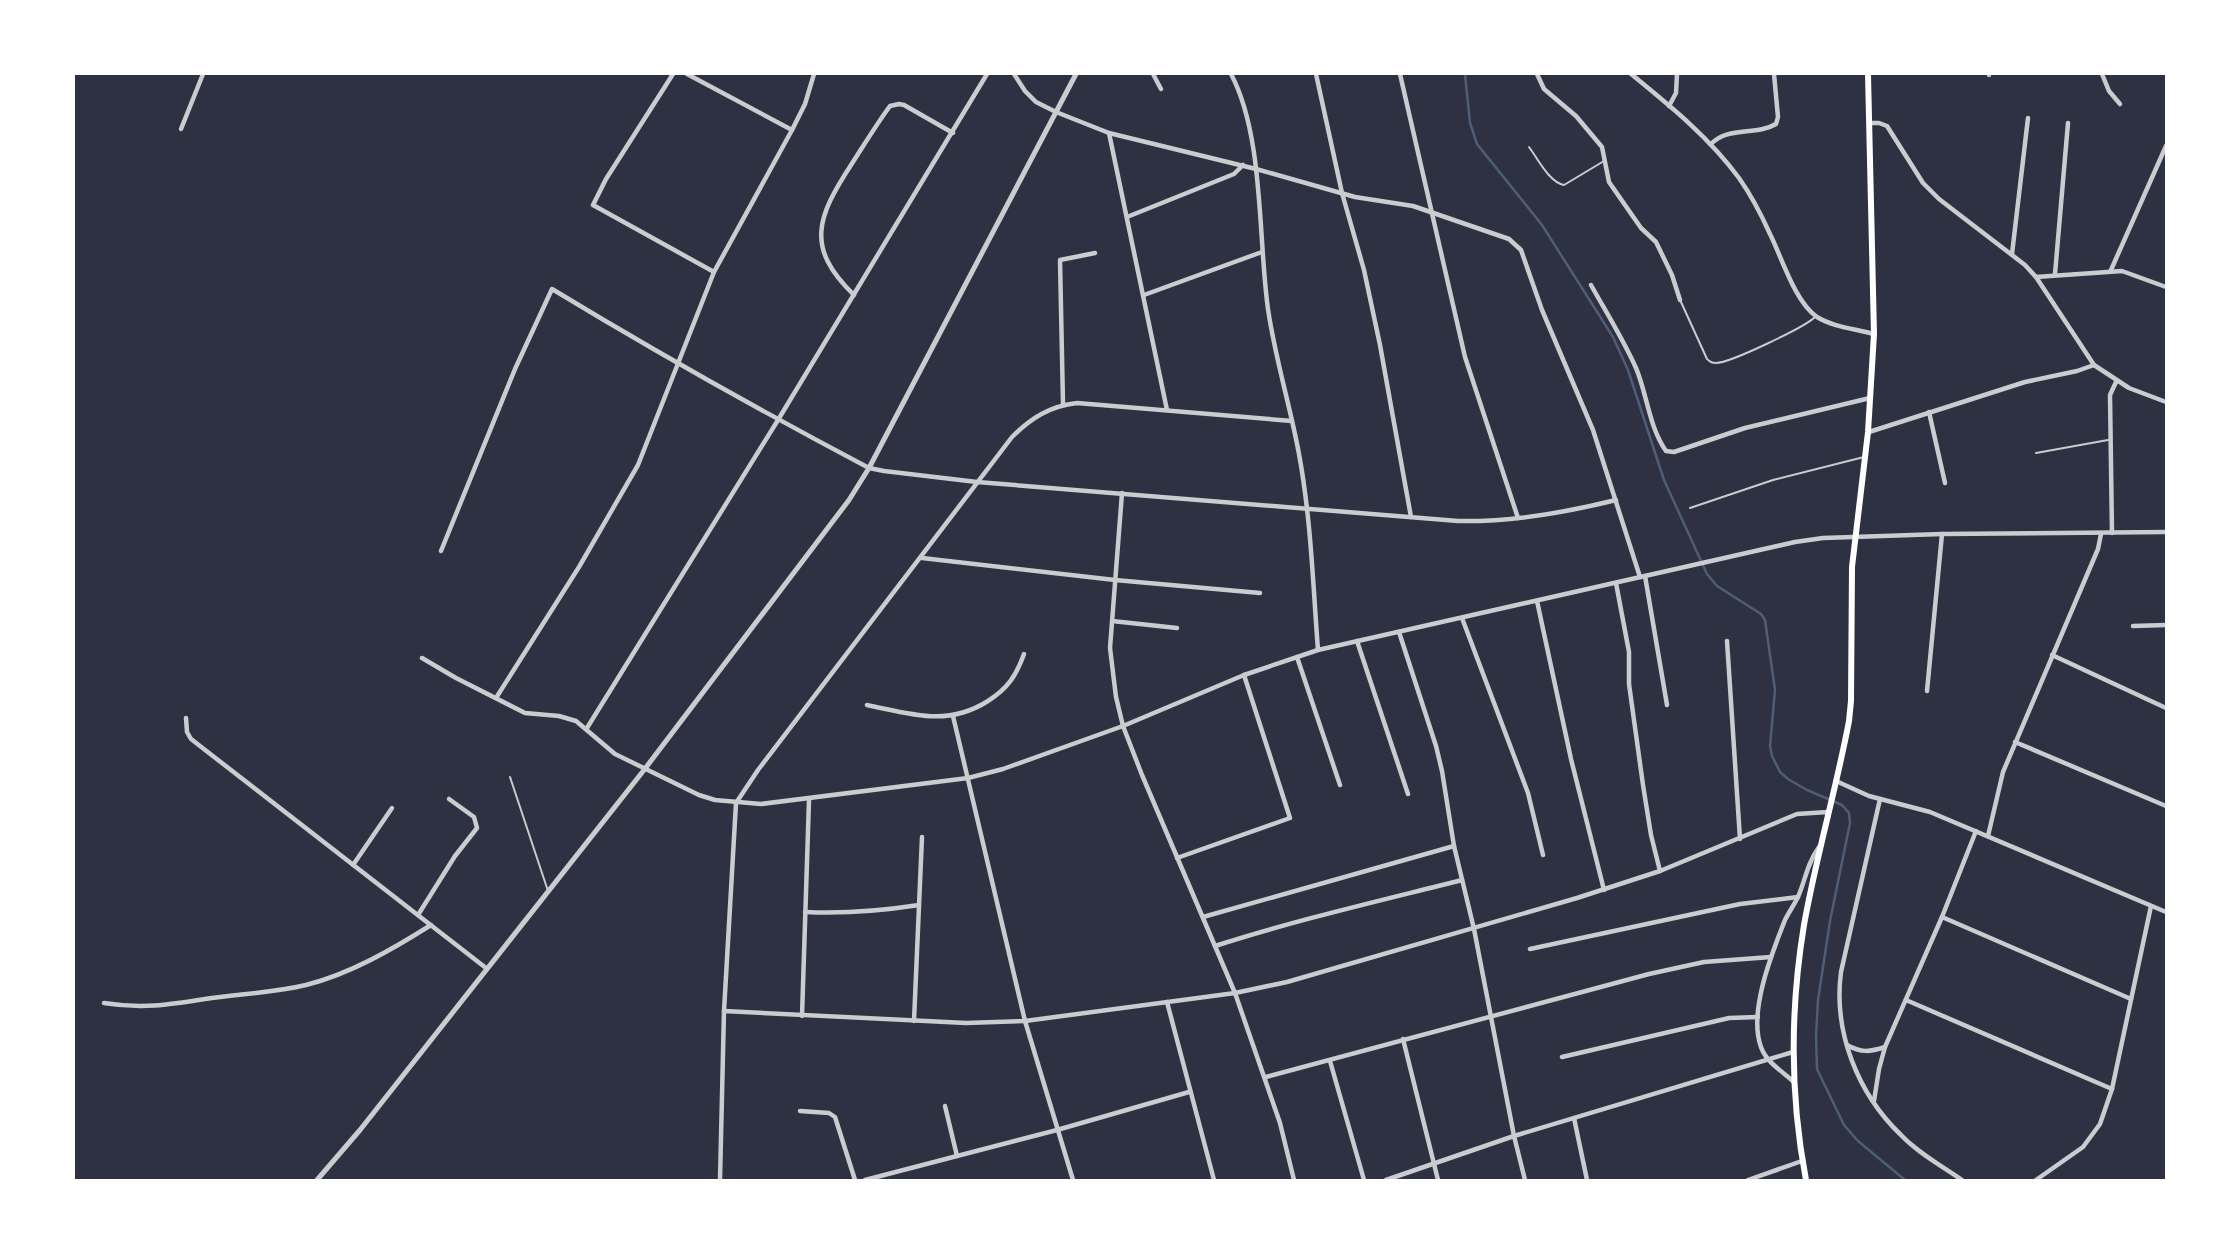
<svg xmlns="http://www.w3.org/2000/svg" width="2240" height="1254" viewBox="0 0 2240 1254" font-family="'PT Sans Narrow',sans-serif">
<rect width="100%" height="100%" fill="#2d3142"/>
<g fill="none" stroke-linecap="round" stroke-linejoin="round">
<path stroke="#4f5d75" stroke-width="2.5" d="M1465,74L1470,123L1477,144L1542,225L1613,337L1628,370L1664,480L1707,574L1717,586L1761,614L1765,620L1775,690L1770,746L1772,756L1780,772L1788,779L1807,790L1842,805L1849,813L1850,823L1830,921L1818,1000L1816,1036L1817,1069L1844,1125L1858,1141L1905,1180"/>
<g stroke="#caccd0" stroke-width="2">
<path d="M1529,147C1538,159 1549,182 1564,185L1604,161"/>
<path d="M1681,302L1707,359C1711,362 1710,363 1716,363C1730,363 1805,327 1815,317"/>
<path d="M2036,453L2108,440"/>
<path d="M1690,508L1773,480L1864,457"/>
<path d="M510,777L548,891"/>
</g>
<g stroke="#caccd0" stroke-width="4.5">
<path d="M673,74L606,179L593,205L714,272"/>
<path d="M687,74L792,130"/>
<path d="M1014,74L1025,91L1036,102L1056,112L1109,133L1256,169L1355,197L1413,206L1509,239L1521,250L1542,310L1593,430L1640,577"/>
<path d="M1153,74L1161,89"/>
<path d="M1231,74C1264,136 1258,238 1268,309C1275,358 1290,405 1299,454C1311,519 1313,585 1318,650"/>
<path d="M1316,74L1342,193L1364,270L1380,345L1411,517"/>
<path d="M1400,74L1465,357L1518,518"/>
<path d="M1537,74L1544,89L1576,116L1602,147L1609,182L1641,228L1656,242L1672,275L1680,300"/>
<path d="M1631,74C1669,105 1709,137 1739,178C1751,195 1761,214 1770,234C1782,258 1795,302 1817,317C1833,327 1856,329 1874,334"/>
<path d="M1989,74V75"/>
<path d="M2102,74L2109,91L2120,104"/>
<path d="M1669,106L1676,93L1677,74"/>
<path d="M1870,123H1879L1887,126L1923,183L1939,199L2025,265L2036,277L2094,365L2129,388L2166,402"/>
<path d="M181,129L203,74"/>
<path d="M1109,133L1167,410"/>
<path d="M1711,144C1728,126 1756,136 1776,124L1778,117L1774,74"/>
<path d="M1127,217L1234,174L1243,165"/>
<path d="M2012,254L2028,118"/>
<path d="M2111,270L2166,146"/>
<path d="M2055,274L2068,123"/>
<path d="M2036,277L2122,271L2166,287"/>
<path d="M1591,285C1606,312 1623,339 1636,368C1647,394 1649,427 1666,451L1674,452L1745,428L1870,398"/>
<path d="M854,295C804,247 818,216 851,165C864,145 876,125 890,106L899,104L904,105L953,133"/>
<path d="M1144,295L1262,252"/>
<path d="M1063,404L1060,260L1095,253"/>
<path d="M1929,412L1945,483"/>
<path d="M1869,432L2025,382L2077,371L2094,365"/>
<path d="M1122,493L1110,648L1116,697L1123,726L1142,775L1235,993L1280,1123L1294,1180"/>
<path d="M2112,533L2110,395L2116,382"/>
<path d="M441,551L515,369L552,289C656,352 761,411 869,468L884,471L977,482L1458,521C1511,522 1564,513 1616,500"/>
<path d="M922,558L1115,580L1260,593"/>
<path d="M1645,576L1667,705"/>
<path d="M1616,583L1629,652V684L1643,785L1651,835L1660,871"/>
<path d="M1537,601L1571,759L1604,890"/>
<path d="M1462,618L1528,793L1543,855"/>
<path d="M1112,621L1177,628"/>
<path d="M2133,626L2166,625"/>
<path d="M1399,632L1436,746L1442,771L1454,846L1474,929L1514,1136L1525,1180"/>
<path d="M1357,641L1408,794"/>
<path d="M1727,641L1740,839"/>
<path d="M2052,655L2166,708"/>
<path d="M1297,657L1340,785"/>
<path d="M422,658L456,678L525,713L559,716L576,721L615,754L699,795L715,800L761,804L968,778L1003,769L1123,726L1244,675L1318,650L1795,542L1823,538L1942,534L2166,532"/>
<path d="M1927,691L1942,534"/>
<path d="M496,698L579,567L638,465L714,272L792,130L805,104L814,74"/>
<path d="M867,705C911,714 947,727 988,701C1008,688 1016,676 1024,654"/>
<path d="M953,716L1025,1021L1073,1180"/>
<path d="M186,718L187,732L191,739L486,968"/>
<path d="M587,728L778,420L987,74"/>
<path d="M2015,742L2166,806"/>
<path d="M1836,781L1869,796L1930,812L2166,912"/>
<path d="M1880,799L1841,972C1833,1032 1858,1094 1901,1135C1918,1153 1942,1166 1962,1180"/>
<path d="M1988,836L2003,772L2098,549L2101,534"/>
<path d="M1177,858L1290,818L1244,675"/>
<path d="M353,865L392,808"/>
<path d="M805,912C844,914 880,911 919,905"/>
<path d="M418,915L455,856L477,828L474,817L449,799"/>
<path d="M1203,917L1454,846"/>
<path d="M1942,917L2131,999"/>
<path d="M1215,946C1296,920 1379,901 1462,880"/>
<path d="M1530,949L1740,904L1798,897"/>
<path d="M1906,1000L2112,1089"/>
<path d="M1167,1002L1214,1180"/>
<path d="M104,1003C141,1009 168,1005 205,999C238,994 272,993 306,985C350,974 393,949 431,925"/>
<path d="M724,1011L966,1023L1025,1021L1235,993L1287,982L1577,898L1660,871L1797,814L1828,812"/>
<path d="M802,1016L809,800"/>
<path d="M914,1021L922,837"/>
<path d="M1403,1039L1438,1180"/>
<path d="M1847,1045C1861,1053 1870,1052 1885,1047"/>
<path d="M1562,1057L1729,1018L1758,1017"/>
<path d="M1330,1061L1364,1180"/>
<path d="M1266,1077L1649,974L1704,962L1771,957"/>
<path d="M1794,1082C1782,1071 1766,1062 1761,1047C1748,1012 1772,953 1785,920C1789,912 1794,905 1798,897C1806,878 1807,864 1819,847"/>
<path d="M1874,1101L1879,1069L1885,1047L1942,917L1976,831"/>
<path d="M945,1106L957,1156"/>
<path d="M800,1111L829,1113L835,1117L855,1180"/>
<path d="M1574,1118L1587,1180"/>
<path d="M720,1180L724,1011L736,803L758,770L1012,437C1031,418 1050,406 1077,403L1292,421"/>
<path d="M865,1180L1057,1130L1189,1092"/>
<path d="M1386,1180L1514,1136L1793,1052"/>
<path d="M1748,1180L1802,1161"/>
<path d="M2036,1180L2083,1147L2100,1124L2112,1089L2151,906"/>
</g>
<path stroke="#caccd0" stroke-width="5" d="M317,1180L360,1130L644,770L849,500L869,468L1076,74"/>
<path stroke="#fff" stroke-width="6" d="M1806,1180C1790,1096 1790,1010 1804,925C1816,857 1836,790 1849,721L1851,701L1852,567L1868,432L1874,334L1868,74"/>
</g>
<rect width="2240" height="1254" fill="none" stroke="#ffffff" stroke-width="150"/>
</svg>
